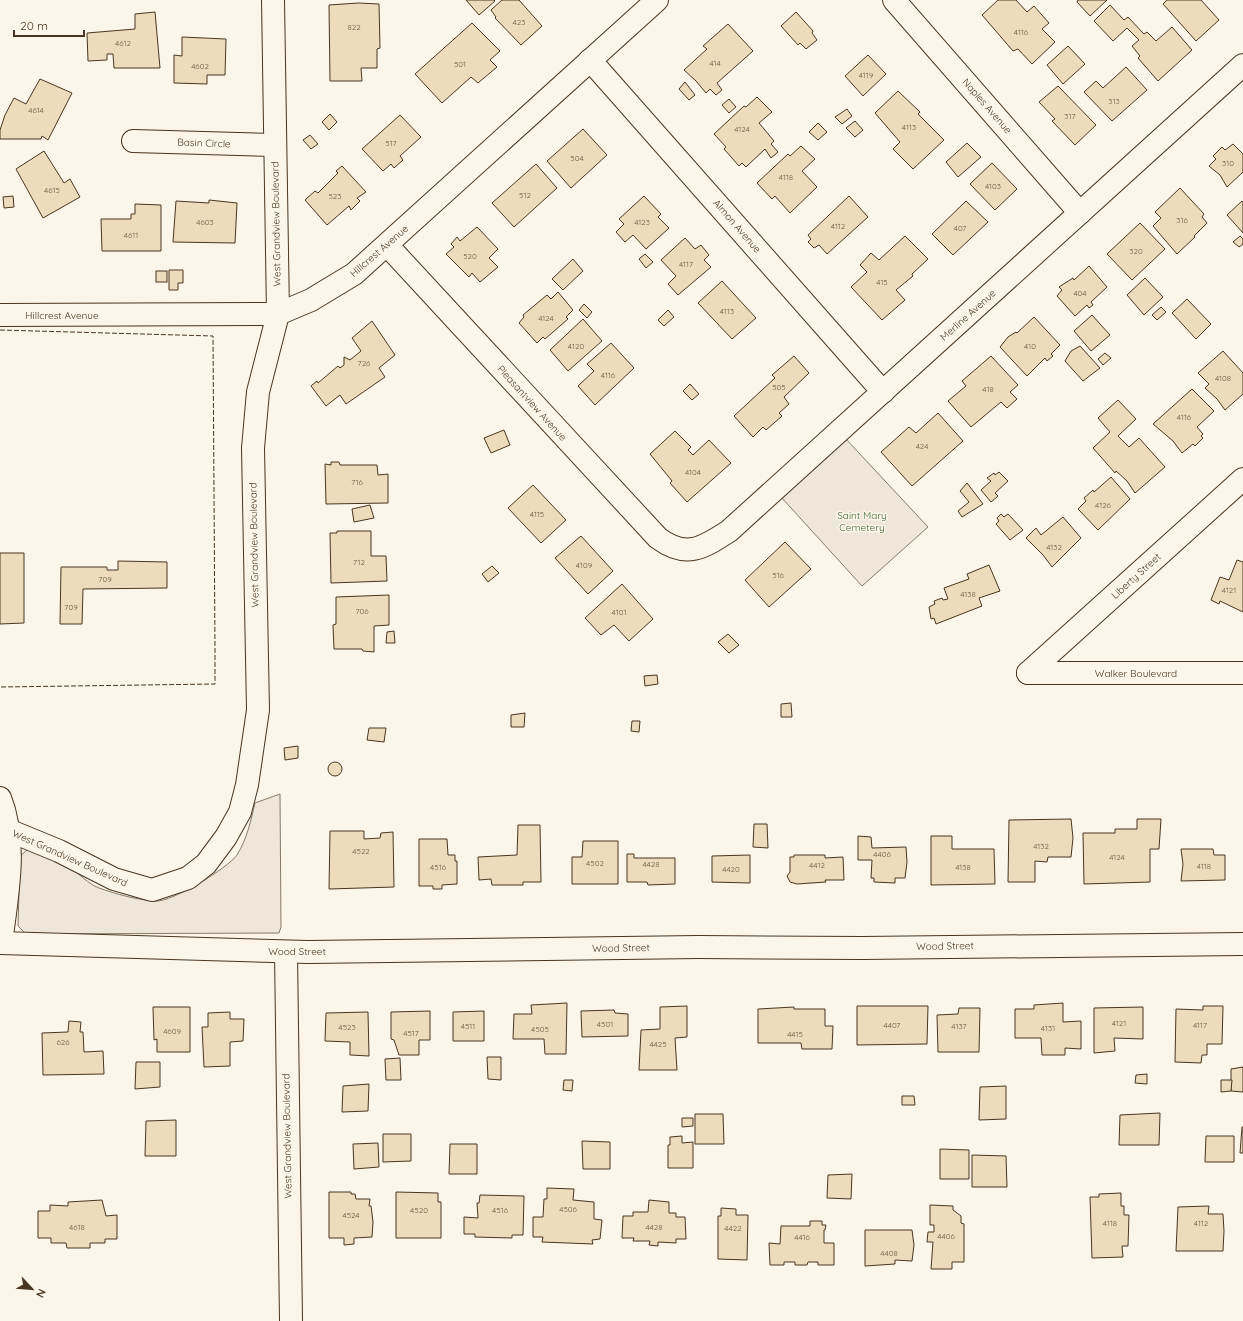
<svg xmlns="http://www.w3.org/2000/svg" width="1243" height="1321" viewBox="0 0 1243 1321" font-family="Quicksand,sans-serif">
<rect width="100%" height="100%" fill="#fbf6e9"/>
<g fill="#ede6d9" stroke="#887966">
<path d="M845,438L928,527L862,586L781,497Z"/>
<path d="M280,794L281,927L279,933L26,934L18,926L20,856L27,850C42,853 56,859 69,867C79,873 88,884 99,888C116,894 137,900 156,901C172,902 228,868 237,855C247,839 251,820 255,803Z"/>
</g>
<g fill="#ecdcbc" stroke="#4a3520">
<path d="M466,0H494L495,1L479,15Z"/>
<path d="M502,0H519L542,26L521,45L495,18L496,17L491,10Z"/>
<path d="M998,0H1016L1027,12L1034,6L1049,23L1042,29L1055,42L1032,64L1018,49L1013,51L982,15Z"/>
<path d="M1078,0H1107L1090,16L1077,2Z"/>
<path d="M1167,0H1201L1219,20L1196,41L1163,4Z"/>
<path d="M358,3L379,4L380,48L377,49V68H361L362,81H330L329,5Z"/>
<path d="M1110,5L1124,20L1128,17L1144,34L1147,32L1156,41L1172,27L1192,50L1158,81L1138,58L1140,56L1132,46L1139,40L1127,28L1113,41L1094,21Z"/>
<path d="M155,12L160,68H114L113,54H107V60L88,61L87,33L135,29V14Z"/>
<path d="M796,12L813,31L812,33L817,40L806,49L800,43L798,45L781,26Z"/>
<path d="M472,23L500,51L490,60L497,67L478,83L471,77L442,103L415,74Z"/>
<path d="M728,24L753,51L717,83L722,90L716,95L710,89L706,93L696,81L684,70L707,49L703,46Z"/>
<path d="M182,37L226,39L225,75H207V84L174,83V55L182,56Z"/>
<path d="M1068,46L1085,64L1063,84L1047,65Z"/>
<path d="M868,55L886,74L863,96L845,76Z"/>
<path d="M1126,67L1147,90L1112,121L1084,92L1096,81L1103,88Z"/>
<path d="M40,79L72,93L48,140L42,136L41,139H0V130L5,115L14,98L26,104Z"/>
<path d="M685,82L695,95L689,100L679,89Z"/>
<path d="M1058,86L1096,125L1075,145L1052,121L1055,119L1039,102Z"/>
<path d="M898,91L920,112L918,114L944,140L913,169L893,149L900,142L875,113Z"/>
<path d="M757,97L772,112L759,123L774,141L771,144L778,152L771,158L765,149L746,167L742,163L739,166L724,149L726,147L714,134L744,106L746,107Z"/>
<path d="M729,99L736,107L729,113L722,105Z"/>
<path d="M847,109L852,116L842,124L835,117Z"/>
<path d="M330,114L337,122L329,130L322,122Z"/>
<path d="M400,115L421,137L400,156L403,160L394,168L391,164L383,171L362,149Z"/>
<path d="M855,121L863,130L855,137L846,128Z"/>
<path d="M818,123L827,132L818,140L809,132Z"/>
<path d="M583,129L607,155L571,188L547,161Z"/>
<path d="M310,135L318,144L311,149L303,140Z"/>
<path d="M967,143L981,157L958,177L946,162Z"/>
<path d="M1233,144L1243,154V172L1227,187L1220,175L1209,166L1216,159L1213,156L1222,147L1225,150Z"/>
<path d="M801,146L815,159L802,171L817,187L790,213L775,196L772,199L757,183L788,154L790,156Z"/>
<path d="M44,151L64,183L70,179L80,197L43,218L16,169Z"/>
<path d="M992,163L1017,189L995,210L970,184Z"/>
<path d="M536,164L557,188L514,227L492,203Z"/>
<path d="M342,166L366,192L357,198L360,201L351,210L349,206L327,225L305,200L315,191L318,193L338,173L336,171Z"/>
<path d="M1180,188L1204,214L1202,217L1207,223L1194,236L1195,237L1177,254L1153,226L1161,218L1155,212Z"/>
<path d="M13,196L14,207L4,208L3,197Z"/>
<path d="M644,196L661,214L658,217L669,228L646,249L633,235L625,242L616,232L624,224L619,219Z"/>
<path d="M849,196L868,217L827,254L819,245L814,248L808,242L811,239L808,235Z"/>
<path d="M209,200L237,203L235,243L173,242L176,201L209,203Z"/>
<path d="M966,201L988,222L953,255L932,234Z"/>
<path d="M1242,201L1243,203V233L1227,215Z"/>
<path d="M135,204L161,205V251H102L101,219H131V214H135Z"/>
<path d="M1140,223L1165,249L1132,280L1107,254Z"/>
<path d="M477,227L498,249L489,258L498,267L480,282L472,273L469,277L446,254L454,247L451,244L457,237L460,241Z"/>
<path d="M905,236L928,259L912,274L913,276L896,290L905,300L882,320L851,287L867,272L860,265L871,253L879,260Z"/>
<path d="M1240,236L1243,239V244L1239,247L1233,242Z"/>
<path d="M685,238L695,249L701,245L709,255L704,260L711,267L678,295L668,284L676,276L661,260Z"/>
<path d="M645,254L653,262L646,268L639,259Z"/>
<path d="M573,259L583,271L563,290L552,279Z"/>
<path d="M1089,266L1107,287L1091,302L1093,305L1089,308L1087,305L1075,316L1057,296L1062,290L1059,287L1073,278L1074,280Z"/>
<path d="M169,270H183V283H178V290H169Z"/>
<rect x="156" y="271" width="11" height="11"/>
<path d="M1145,278L1163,297L1144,315L1127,295Z"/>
<path d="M722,281L756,318L732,339L698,303Z"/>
<path d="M558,292L573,310L566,317L568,319L545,339L543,337L537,343L519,323L524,317L523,315L547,295L551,299Z"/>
<path d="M1187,299L1211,324L1196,339L1172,313Z"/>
<path d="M584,304L592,312L587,318L579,310Z"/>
<path d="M1161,307L1166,312L1157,320L1152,315Z"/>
<path d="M668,310L674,317L664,326L658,320Z"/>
<path d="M1092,315L1110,335L1091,351L1074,331Z"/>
<path d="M1034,317L1060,345L1051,354L1053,356L1047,361L1045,358L1027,376L1000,347L1008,337L1016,332L1017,333Z"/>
<path d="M583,319L602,341L568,371L550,350Z"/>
<path d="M372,321L395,355L379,368L385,377L346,404L340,395L326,406L311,386L317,381L318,383L338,366L340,368L344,365V357L350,360L361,351L352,338Z"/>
<path d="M611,343L634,368L595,405L578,386L594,371L587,364Z"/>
<path d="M1080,346L1100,368L1083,381L1065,361L1071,351Z"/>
<path d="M1223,351L1243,373V394L1225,410L1217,399L1205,388L1209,384L1198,373Z"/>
<path d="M1105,353L1111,358L1103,365L1098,359Z"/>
<path d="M794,356L809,373L784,397L789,404L779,413L782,416L766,430L763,427L753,437L734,416L775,378L772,375Z"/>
<path d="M991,356L1018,385L1010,392L1017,399L1007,408L1001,402L971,427L948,401L966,386L962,381Z"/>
<path d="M690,384L699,394L692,400L683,391Z"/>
<path d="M1192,389L1214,411L1197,427L1203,434L1201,436L1203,438L1195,446L1193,444L1182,453L1173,441L1153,424Z"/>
<path d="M1118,400L1136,419L1118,436L1129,447L1139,438L1165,467L1135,493L1127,481L1116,471L1115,473L1093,448L1110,432L1098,418Z"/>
<path d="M938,413L963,441L912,486L881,452L909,427L916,433Z"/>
<path d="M504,430L510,445L491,453L484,438Z"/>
<path d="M675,431L691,447L688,450L693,455L709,440L731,463L687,502L670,483L672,481L650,454Z"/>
<path d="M331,462H339L340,465H377L378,475L388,474V503L326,504L325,464L331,465Z"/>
<path d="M999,472L1008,481L995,493L998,496L991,502L981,490L991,481L987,478L994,473L995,475Z"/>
<path d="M1111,477L1130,499L1098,530L1078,509L1086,501L1084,498L1093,490L1094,492Z"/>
<path d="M967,483L983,504L962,517L958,511L969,502L960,491Z"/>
<path d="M533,485L566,520L541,543L508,508Z"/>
<path d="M370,505L374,518L354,522L352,509Z"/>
<path d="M1001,514L1004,517L1008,514L1023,530L1010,540L996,524L999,521L997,518Z"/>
<path d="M1063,517L1081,538L1052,567L1043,555L1026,538L1036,528L1041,535Z"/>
<path d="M337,531H371V556H386L387,581L331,583L330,533H337Z"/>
<path d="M581,536L613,571L588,594L555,558Z"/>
<path d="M785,542L811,569L769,607L745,580Z"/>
<path d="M0,553H24V623L0,624Z"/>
<path d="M1237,560L1243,562V612L1220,601L1219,604L1211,600L1220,577L1229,580Z"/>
<path d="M118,561L167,562V588L83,589L82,624H60L61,567H107V570H118Z"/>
<path d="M989,565L1000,591L979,598L982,606L936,624L934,618L931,619L929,607L935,604L934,601L942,598L943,600L948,599L944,588L969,579L967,574Z"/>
<path d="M492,566L499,573L488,582L482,574Z"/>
<path d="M622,584L653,619L629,641L614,625L601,635L585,618Z"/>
<path d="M389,595V625L374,626V652L363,651L362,649H334L333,625L336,624V597Z"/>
<path d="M394,631L395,643H386L387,632Z"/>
<path d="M728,634L739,645L729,653L718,642Z"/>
<path d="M657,675L658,684L645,686L644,676Z"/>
<path d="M791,703L792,717H781V704Z"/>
<path d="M525,713L524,727H511V715Z"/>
<path d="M632,721H640L639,732L631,731Z"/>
<path d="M369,728H386L384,742L367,740Z"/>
<path d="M298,746V758L285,760L284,748Z"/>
<circle cx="335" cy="769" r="7"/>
<path d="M1071,819L1073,838L1071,857H1048L1047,862L1035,861V882H1008L1009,820Z"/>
<path d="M1137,819H1161L1159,849H1150V882L1084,884L1083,833H1115V829H1137Z"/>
<path d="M754,824H767L768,848L753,847Z"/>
<path d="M518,825H540L541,882H523V885H492L491,879L479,880L478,857L517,855Z"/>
<path d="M330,831H364V839L380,838L381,833L393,832L394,887L329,889Z"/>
<path d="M858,836L871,837L872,848L906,847L907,862L905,878H895V883L874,882V878H871L872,860H858Z"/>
<path d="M931,836H952V849H994L995,884L931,885Z"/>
<path d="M419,839H447L448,855H455V861H457V884L442,885V889H433V886H419Z"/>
<path d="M583,841H618V884H572V857H582Z"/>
<path d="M1181,849H1213L1214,855H1225V880L1181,881L1183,864Z"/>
<path d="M627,854H634V858H675V884L648,885L647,882H627Z"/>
<path d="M750,855V883L712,882V856Z"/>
<path d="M794,855H825V858L843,857L844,880H825L826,882L797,884L790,882L787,876L790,872V857H794Z"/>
<path d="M567,1003L566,1054H545L544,1039H513L514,1014H532L531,1005Z"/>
<path d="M1063,1003V1022L1081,1021V1049L1065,1048V1055H1042L1041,1038H1015V1009H1034V1005Z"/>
<path d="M687,1006V1037L675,1038L677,1070H639L641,1030L660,1029V1007Z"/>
<path d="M857,1006H928L927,1044L857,1045Z"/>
<path d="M1203,1006H1223L1222,1044H1207V1055H1202L1201,1063L1175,1062L1176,1009L1203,1010Z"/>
<path d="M153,1007H190V1052H157V1039L154,1040Z"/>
<path d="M794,1007V1009H825V1026H833L832,1049H802L801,1043H758V1009Z"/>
<path d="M1143,1007V1039L1114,1038L1115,1051L1094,1053V1008Z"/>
<path d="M959,1008H980L979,1052H938L937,1015L958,1014Z"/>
<path d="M614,1010L615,1013L628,1014V1036L582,1037L581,1011Z"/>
<path d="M430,1011V1040H419V1055H399L394,1040L391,1039V1012Z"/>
<path d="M484,1011V1041H453V1012Z"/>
<path d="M230,1012V1019H244L243,1041L230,1042V1066L204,1067L202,1027H208V1013Z"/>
<path d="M368,1012L369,1056L350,1055V1042L325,1041L326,1013Z"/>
<path d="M69,1021L81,1022L80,1032H83L84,1052L103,1051L104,1074L43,1075L42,1033L68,1032Z"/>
<path d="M487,1057H501V1080L488,1079Z"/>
<path d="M400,1058L401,1080H386L385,1059Z"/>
<path d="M136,1062H160V1087L135,1089Z"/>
<path d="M1243,1067V1092L1231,1091V1069Z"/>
<path d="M1147,1074V1084L1135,1083L1136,1075Z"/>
<path d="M564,1080H573L572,1091L563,1090Z"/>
<path d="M1221,1080H1232L1231,1091L1221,1092Z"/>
<path d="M369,1084L368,1111L342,1112L343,1086Z"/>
<path d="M1006,1086V1119L979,1120L980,1087Z"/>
<path d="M902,1096H914L915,1105H902Z"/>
<path d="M1160,1113L1159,1145H1119L1120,1115Z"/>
<path d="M695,1114H723L724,1144H695Z"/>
<path d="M682,1118H693V1126L682,1127Z"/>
<path d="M176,1120V1156H145L146,1121Z"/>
<path d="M1242,1127H1243V1153H1240Z"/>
<path d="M383,1134H411V1161L383,1162Z"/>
<path d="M682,1136V1143L693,1142V1168H668V1145H670V1137Z"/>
<path d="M1206,1136H1234V1162H1205Z"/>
<path d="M582,1141L610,1142V1169H583Z"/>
<path d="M378,1143L379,1167L354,1169L353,1144Z"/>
<path d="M450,1144H477V1174H449Z"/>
<path d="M940,1149L969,1150V1179H940Z"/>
<path d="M972,1155L1006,1156L1007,1187H972Z"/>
<path d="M852,1174L851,1199L827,1198L828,1175Z"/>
<path d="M547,1188L574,1189L573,1200L594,1202V1219L602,1220L600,1239L592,1240L593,1244L542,1242L543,1237H533V1217H543L544,1199H547Z"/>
<path d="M329,1192H351V1194H355L356,1199H370L369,1206H371L373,1222L372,1237L354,1238V1244L344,1245V1238H329Z"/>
<path d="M396,1192L438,1193V1202H441V1238H396Z"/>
<path d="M1121,1193V1206H1124V1215H1129L1128,1246H1122L1123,1257L1092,1258L1090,1197H1099V1194Z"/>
<path d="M480,1195L524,1196L523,1235H512V1238L475,1237V1234H464V1217L478,1218L477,1203H479Z"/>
<path d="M102,1200L106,1216L117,1215V1239H105V1243H90V1248H67L66,1243H51V1238H38V1211H50V1205L68,1206V1202Z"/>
<path d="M649,1200L669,1202V1213H676V1217H685L686,1239H676V1243L658,1242V1246L649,1245L650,1241H633L634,1238H622L623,1216H633V1212H648Z"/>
<path d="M930,1205L953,1206V1210L961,1216V1223L964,1224V1262H952V1269H931L933,1242H927L928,1232H934V1225H930Z"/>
<path d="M1209,1206L1208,1214H1223L1224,1231L1223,1251H1176L1178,1207Z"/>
<path d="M721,1208L736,1209V1215H748L747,1260L718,1259V1216H721Z"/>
<path d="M810,1221H822V1225H826L825,1230H824V1243H834V1265H818V1262H808L807,1265H795V1262H784V1265H770L769,1243L780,1244L781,1226H810Z"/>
<path d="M865,1230H912L914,1245L912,1261L895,1260V1264L865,1266Z"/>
</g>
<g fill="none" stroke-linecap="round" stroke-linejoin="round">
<g stroke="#4a3520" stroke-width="24">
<g id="minor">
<path d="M894,0L1080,213"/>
<path d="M590,60L883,392"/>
<path d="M133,141L274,145"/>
<path d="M387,245L658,538C686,559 703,548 729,531L1243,65"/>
<path d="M0,315L278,314L311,300L354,274L657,0"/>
<path d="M1028,673L1243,479"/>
<path d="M1028,673H1243"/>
<path d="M0,798C18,843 7,896 1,943"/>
<path d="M8,830L59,851L114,879L152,890L188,878L206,864L226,837L240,812L247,785L258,710L253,448L258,392L278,314L273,0"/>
<path d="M0,943L308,952L698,947L862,948L1243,944"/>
<path d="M286,952L291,1321"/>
</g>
</g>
<use href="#minor" stroke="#fbf6e9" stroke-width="22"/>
<path stroke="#4a3520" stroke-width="1" stroke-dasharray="5 2" stroke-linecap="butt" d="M0,330L213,336L215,650V684L0,687"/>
</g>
<g text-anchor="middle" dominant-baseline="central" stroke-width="3" stroke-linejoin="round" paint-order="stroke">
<g font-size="8" fill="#725f47">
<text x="519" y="22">423</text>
<text x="354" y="27">822</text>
<text x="1021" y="32">4116</text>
<text x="123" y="43">4612</text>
<text x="715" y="63">414</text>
<text x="460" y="64">501</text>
<text x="200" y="66">4602</text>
<text x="866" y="75">4119</text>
<text x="1114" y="101">313</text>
<text x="36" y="110">4614</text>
<text x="1070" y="116">317</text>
<text x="909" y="127">4113</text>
<text x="742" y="129">4124</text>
<text x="391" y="143">517</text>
<text x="577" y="158">504</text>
<text x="1228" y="163">310</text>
<text x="786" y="177">4118</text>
<text x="993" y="186">4103</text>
<text x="52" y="190">4615</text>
<text x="525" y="195">512</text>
<text x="335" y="196">523</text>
<text x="1182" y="220">316</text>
<text x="205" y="222">4603</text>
<text x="642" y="222">4123</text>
<text x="838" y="226">4112</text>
<text x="960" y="228">407</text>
<text x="131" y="235">4611</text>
<text x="1136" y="251">320</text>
<text x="470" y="256">520</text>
<text x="686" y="264">4117</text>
<text x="882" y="282">415</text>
<text x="1080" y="293">404</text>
<text x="727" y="311">4113</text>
<text x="546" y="318">4124</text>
<text x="576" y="346">4120</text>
<text x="1030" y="346">410</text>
<text x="364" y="363">726</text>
<text x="608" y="375">4116</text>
<text x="1223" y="378">4108</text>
<text x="779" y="387">505</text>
<text x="988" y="389">418</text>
<text x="1184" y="417">4116</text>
<text x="922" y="446">424</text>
<text x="693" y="472">4104</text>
<text x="357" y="482">716</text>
<text x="1103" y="505">4126</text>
<text x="537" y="514">4115</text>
<text x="1054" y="547">4132</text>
<text x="359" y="562">712</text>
<text x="584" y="565">4109</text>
<text x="778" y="575">516</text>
<text x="105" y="579">709</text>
<text x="1229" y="590">4121</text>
<text x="968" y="594">4138</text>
<text x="71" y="607">709</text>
<text x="362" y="611">706</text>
<text x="619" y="612">4101</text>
<text x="1041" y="846">4132</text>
<text x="361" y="851">4522</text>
<text x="882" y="854">4406</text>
<text x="1117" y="857">4124</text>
<text x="595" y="863">4502</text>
<text x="651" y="864">4428</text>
<text x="817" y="865">4412</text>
<text x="1204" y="866">4118</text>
<text x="438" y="867">4516</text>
<text x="963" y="867">4138</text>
<text x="731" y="869">4420</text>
<text x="1119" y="1023">4121</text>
<text x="605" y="1024">4501</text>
<text x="892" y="1025">4407</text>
<text x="1200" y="1025">4117</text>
<text x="468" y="1026">4511</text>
<text x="959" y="1026">4137</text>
<text x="347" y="1027">4523</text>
<text x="1048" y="1028">4131</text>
<text x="540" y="1029">4505</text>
<text x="172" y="1031">4609</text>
<text x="411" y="1033">4517</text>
<text x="795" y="1034">4415</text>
<text x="63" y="1042">626</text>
<text x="658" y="1044">4425</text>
<text x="568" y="1209">4506</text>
<text x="419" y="1210">4520</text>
<text x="500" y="1210">4516</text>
<text x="351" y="1215">4524</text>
<text x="1110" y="1223">4118</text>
<text x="1201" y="1223">4112</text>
<text x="77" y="1227">4618</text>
<text x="654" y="1227">4428</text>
<text x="733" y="1228">4422</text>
<text x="946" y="1236">4406</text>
<text x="802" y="1237">4416</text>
<text x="889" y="1253">4408</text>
</g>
<g font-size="10" fill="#4a3520" stroke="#fbf6e9">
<text transform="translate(987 106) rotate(49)">Naples Avenue</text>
<text transform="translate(204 143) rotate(2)">Basin Circle</text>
<text transform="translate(276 224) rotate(-91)">West Grandview Boulevard</text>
<text transform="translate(737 226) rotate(49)">Almon Avenue</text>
<text transform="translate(379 251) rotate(-41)">Hillcrest Avenue</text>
<text x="62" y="315">Hillcrest Avenue</text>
<text transform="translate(968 315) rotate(-42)">Merline Avenue</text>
<text transform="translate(532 403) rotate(48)">Pleasantview Avenue</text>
<text transform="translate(254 545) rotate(-91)">West Grandview Boulevard</text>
<text transform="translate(1136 576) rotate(-42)">Liberty Street</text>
<text x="1136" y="673">Walker Boulevard</text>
<text transform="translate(70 858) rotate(24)">West Grandview Boulevard</text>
<text transform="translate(945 946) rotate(-1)">Wood Street</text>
<text transform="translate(621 948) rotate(-1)">Wood Street</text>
<text x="297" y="951">Wood Street</text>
<text transform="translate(287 1136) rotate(-91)">West Grandview Boulevard</text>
</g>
<g font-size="10" fill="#436837" stroke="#fbf6e9">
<text x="862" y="515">Saint Mary<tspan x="862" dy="12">Cemetery</tspan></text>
</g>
</g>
<g transform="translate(32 1289) rotate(116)" stroke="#fbf6e9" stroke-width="3" paint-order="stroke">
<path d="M0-3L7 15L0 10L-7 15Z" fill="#4a3520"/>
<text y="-6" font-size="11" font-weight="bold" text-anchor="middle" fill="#4a3520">N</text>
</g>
<path d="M14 30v6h70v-6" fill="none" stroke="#4a3520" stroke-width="2"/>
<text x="20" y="30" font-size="12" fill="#4a3520" stroke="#fbf6e9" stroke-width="3" paint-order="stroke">20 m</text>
</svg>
